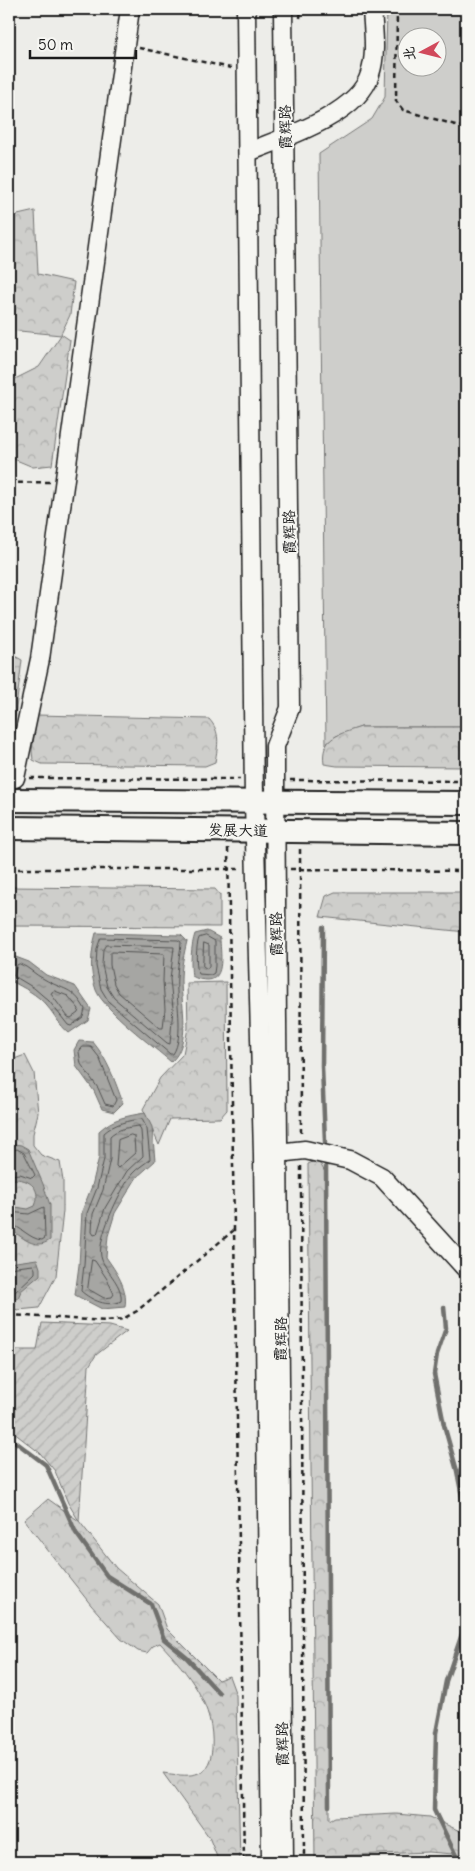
<svg xmlns="http://www.w3.org/2000/svg" width="475" height="1871" viewBox="0 0 475 1871" font-family="Delius,'LXGW WenKai TC',sans-serif">
<defs>
<pattern id="forest-crowns" width="20" height="18" patternUnits="userSpaceOnUse" patternTransform="scale(1.25)"><rect width="20" height="18" fill="#cececb"/><path d="M2 6a3 3 0 1 1 6 0M12 15a3 3 0 1 1 6 0" fill="none" stroke="#b0b0ae"/></pattern>
<pattern id="garden-furrows" width="10" height="10" patternUnits="userSpaceOnUse" patternTransform="scale(1.25)"><rect width="10" height="10" fill="#cececb"/><path d="M-1 1l2-2M0 10L10 0M9 11l2-2" fill="none" stroke="#b0b0ae"/></pattern>
<pattern id="water-ripples" width="26" height="14" patternUnits="userSpaceOnUse" patternTransform="scale(1.25)"><rect width="26" height="14" fill="#a6a6a3"/><path d="M2 4q2-2 4 0t4 0M15 11q2-2 4 0t4 0" fill="none" stroke="#868684"/></pattern>
</defs>
<rect width="100%" height="100%" fill="#edede9"/>
<filter id="ink" filterUnits="userSpaceOnUse"><feTurbulence type="fractalNoise" baseFrequency=".02" numOctaves="2"/><feDisplacementMap in="SourceGraphic" scale="10" xChannelSelector="R" yChannelSelector="G"/><feConvolveMatrix kernelMatrix="1 2 1 2 8 2 1 2 1" color-interpolation-filters="sRGB"/></filter>
<g filter="url(#ink)">
<path fill="#cececb" stroke="#757574" fill-rule="evenodd" d="M387,9H466V727H361L336,736L326,744L319,154L372,119L385,97ZM408,38H438V68H408Z"/>
<g fill="url(#forest-crowns)" stroke="#757574">
<path d="M35,211L38,274L74,282L70,315L61,334L70,340L52,465L33,467L9,457V382L39,367L61,335L9,330V217Z"/>
<path d="M9,653L22,660L15,716L9,747Z"/>
<path d="M37,715L209,719C221,732 218,745 215,762L205,766L42,764L33,760L32,751Z"/>
<path d="M361,727H466V767L337,766L324,764C320,737 340,734 361,727Z"/>
<path d="M9,887L215,889L220,895V927L9,926Z"/>
<path d="M335,892H466V932L320,917L326,896Z"/>
<path d="M226,982L227,1110L220,1118L170,1119L159,1145L143,1109L160,1078L183,1054L188,1028L187,983Z"/>
<path d="M25,1055L34,1073L38,1113L33,1134V1145L41,1155L60,1162L63,1181V1211L56,1276L39,1308L18,1310L9,1307V1061Z"/>
<path d="M315,1161L321,1165L327,1176L329,1820L335,1817L396,1814L430,1817L466,1834V1855L428,1852L332,1856V1862H315L308,1164Z"/>
<path d="M48,1499L79,1521L116,1568L158,1604L167,1629L218,1680L229,1676L236,1695L240,1862H219L209,1837L163,1773C187,1776 209,1781 212,1749C215,1705 189,1674 160,1643L153,1646L147,1653L138,1651L121,1639L91,1605L24,1520Z"/>
</g>
<path fill="url(#garden-furrows)" stroke="#757574" d="M42,1323L110,1326L127,1331L96,1355L89,1366L79,1521L68,1503L55,1471L40,1453L9,1429V1350H37Z"/>
<g fill="url(#water-ripples)" stroke="#6f6f6d">
<path d="M207,931L220,938C220,951 226,979 208,980C202,980 197,979 192,976C190,965 191,945 195,934Z"/>
<path d="M96,933L181,935L187,941C184,954 181,967 181,980C181,1005 192,1043 171,1062C154,1047 103,1009 96,990C89,971 91,952 96,933Z"/>
<path d="M13,956L29,962L46,975L75,986L91,1009L88,1020L69,1033C59,1025 55,1015 47,1006C37,994 24,988 11,981Z"/>
<path d="M79,1041L93,1042C108,1060 115,1081 123,1103L114,1112L102,1109L94,1091L76,1066L74,1050Z"/>
<path d="M145,1113L152,1127L155,1161L137,1177L115,1213L108,1236L106,1257C117,1273 128,1288 125,1307L102,1309L75,1295L79,1265L82,1211L92,1186L99,1157V1131C113,1118 127,1116 145,1113Z"/>
<path d="M14,1144L21,1145L28,1149L43,1184L50,1205V1240C35,1251 22,1237 9,1228V1206L28,1209L35,1206C43,1187 26,1176 9,1180V1149Z"/>
<path d="M37,1259L40,1268V1275L21,1291L18,1298L9,1299V1263Z"/>
</g>
<g fill="none" stroke-linecap="round" stroke-linejoin="round">
<g stroke="#535352" stroke-width="1">
<path d="M206,936L215,941V966L214,973L211,975L199,974C195,969 196,944 199,938Z"/>
<path d="M101,938L178,940L181,942C181,953 177,965 177,977C175,998 185,1036 173,1054H170L109,1002L101,989L96,966L97,949Z"/>
<path d="M204,943L209,945V966L207,969L203,966Z"/>
<path d="M106,945L174,947L170,979L173,1008L170,1044L167,1043L114,998L107,987L102,965L103,950Z"/>
<path d="M112,952L164,954L163,981L165,1009L163,1028H160L119,993L114,984L110,965V954Z"/>
<path d="M20,964C29,967 35,975 44,979C64,991 72,986 85,1009L83,1017L71,1026L68,1025L49,1001L34,988L14,976L17,965Z"/>
<path d="M55,991L68,996L79,1009L78,1013L71,1018L68,1017L51,994L52,992Z"/>
<path d="M83,1047H91L99,1057L116,1100L113,1106L105,1104L98,1088L81,1064L79,1052Z"/>
<path d="M142,1119L147,1129L150,1159C145,1164 137,1168 132,1174C121,1189 94,1242 102,1260C107,1273 123,1285 121,1301C108,1308 91,1300 81,1291L84,1265L87,1213L97,1188L104,1159V1133C114,1124 128,1120 142,1119Z"/>
<path d="M139,1126L141,1131L143,1156L127,1171L105,1208L97,1234L94,1235L92,1232L93,1214L103,1190L110,1159V1136C117,1129 129,1127 139,1126Z"/>
<path d="M131,1135L134,1136L135,1153L118,1168L116,1166L118,1140Z"/>
<path d="M9,1152L17,1149L24,1153L35,1175L32,1178L20,1174L9,1175"/>
<path d="M9,1212L29,1214L44,1207L45,1238L42,1240C29,1239 21,1226 9,1224"/>
<path d="M92,1260L95,1261L107,1279L114,1294L112,1297L104,1298L88,1289Z"/>
<path d="M9,1268L33,1265L35,1269V1273L14,1293L9,1294"/>
</g>
<g stroke="#6f6f6d" stroke-width="4.5">
<path d="M323,927L322,1066L325,1142"/>
<path d="M326,1161L329,1806"/>
<path d="M444,1307L446,1328L437,1354L434,1374L444,1425L457,1471L466,1517"/>
<path d="M9,1437L46,1465L76,1533L107,1576L151,1604L164,1639L187,1658L219,1693"/>
<path d="M459,1862L434,1810L436,1733L446,1681L464,1628L466,1611"/>
</g>
<g stroke="#1c1c1c" stroke-width="21">
<g id="minor">
<path d="M246,9L254,802L263,1155L271,1862"/>
<path d="M283,9L290,708L275,746V780L284,1862"/>
<path d="M248,152C284,138 359,114 370,74C377,53 373,30 372,9"/>
<path d="M15,778L40,659L130,9"/>
<path d="M268,1154L305,1150L350,1160L382,1177L466,1269"/>
</g>
</g>
<g stroke="#1c1c1c" stroke-width="26">
<g id="major">
<path d="M9,800L466,803"/>
<path d="M9,828L466,833"/>
</g>
</g>
<g stroke="#1c1c1c" stroke-width="2.5" stroke-dasharray="5 4" stroke-linecap="butt">
<path d="M397,9L396,101L403,110L466,128"/>
<path d="M300,18L301,9"/>
<path d="M139,48L231,68"/>
<path d="M9,483L50,482"/>
<path d="M30,778L240,779"/>
<path d="M290,780L466,781"/>
<path d="M228,848L244,1862"/>
<path d="M300,849L301,1136"/>
<path d="M9,869H240"/>
<path d="M290,869L466,871"/>
<path d="M301,1166L304,1862"/>
<path d="M9,1315L106,1321L123,1319L137,1311L234,1230"/>
</g>
<use href="#minor" stroke="#f6f6f2" stroke-width="18"/>
<use href="#major" stroke="#f6f6f2" stroke-width="22"/>
</g>
</g>
<g text-anchor="middle" dominant-baseline="central" stroke-width="4" stroke-linejoin="round" paint-order="stroke">
<g font-size="15" fill="#1c1c1c" stroke="#f6f6f2">
<text transform="translate(285 127) rotate(-91)">霞辉路</text>
<text transform="translate(289 532) rotate(-91)">霞辉路</text>
<text transform="translate(238 830) rotate(1)">发展大道</text>
<text transform="translate(276 934) rotate(-91)">霞辉路</text>
<text transform="translate(280 1339) rotate(-90)">霞辉路</text>
<text transform="translate(282 1744) rotate(-91)">霞辉路</text>
</g>
</g>
<rect width="475" height="1871" fill="none" stroke="#f6f6f2" stroke-width="30"/>
<rect x="15" y="15" width="445" height="1841" fill="none" stroke="#1c1c1c" stroke-width="2" filter="url(#ink)"/>
<g transform="translate(422 52) rotate(263)"><circle r="24" fill="#f6f6f2" stroke="#9f9f9c"/>
<path d="M0-4L9 19L0 12L-9 19Z" fill="#d1495b"/>
<text y="-8" font-size="14" font-weight="bold" text-anchor="middle" fill="#1c1c1c">北</text>
</g>
<path d="M30 50v8h106v-8" fill="none" stroke="#1c1c1c" stroke-width="2.5"/>
<text x="38" y="50" font-size="15" fill="#1c1c1c" stroke="#f6f6f2" stroke-width="4" paint-order="stroke">50 m</text>
</svg>
